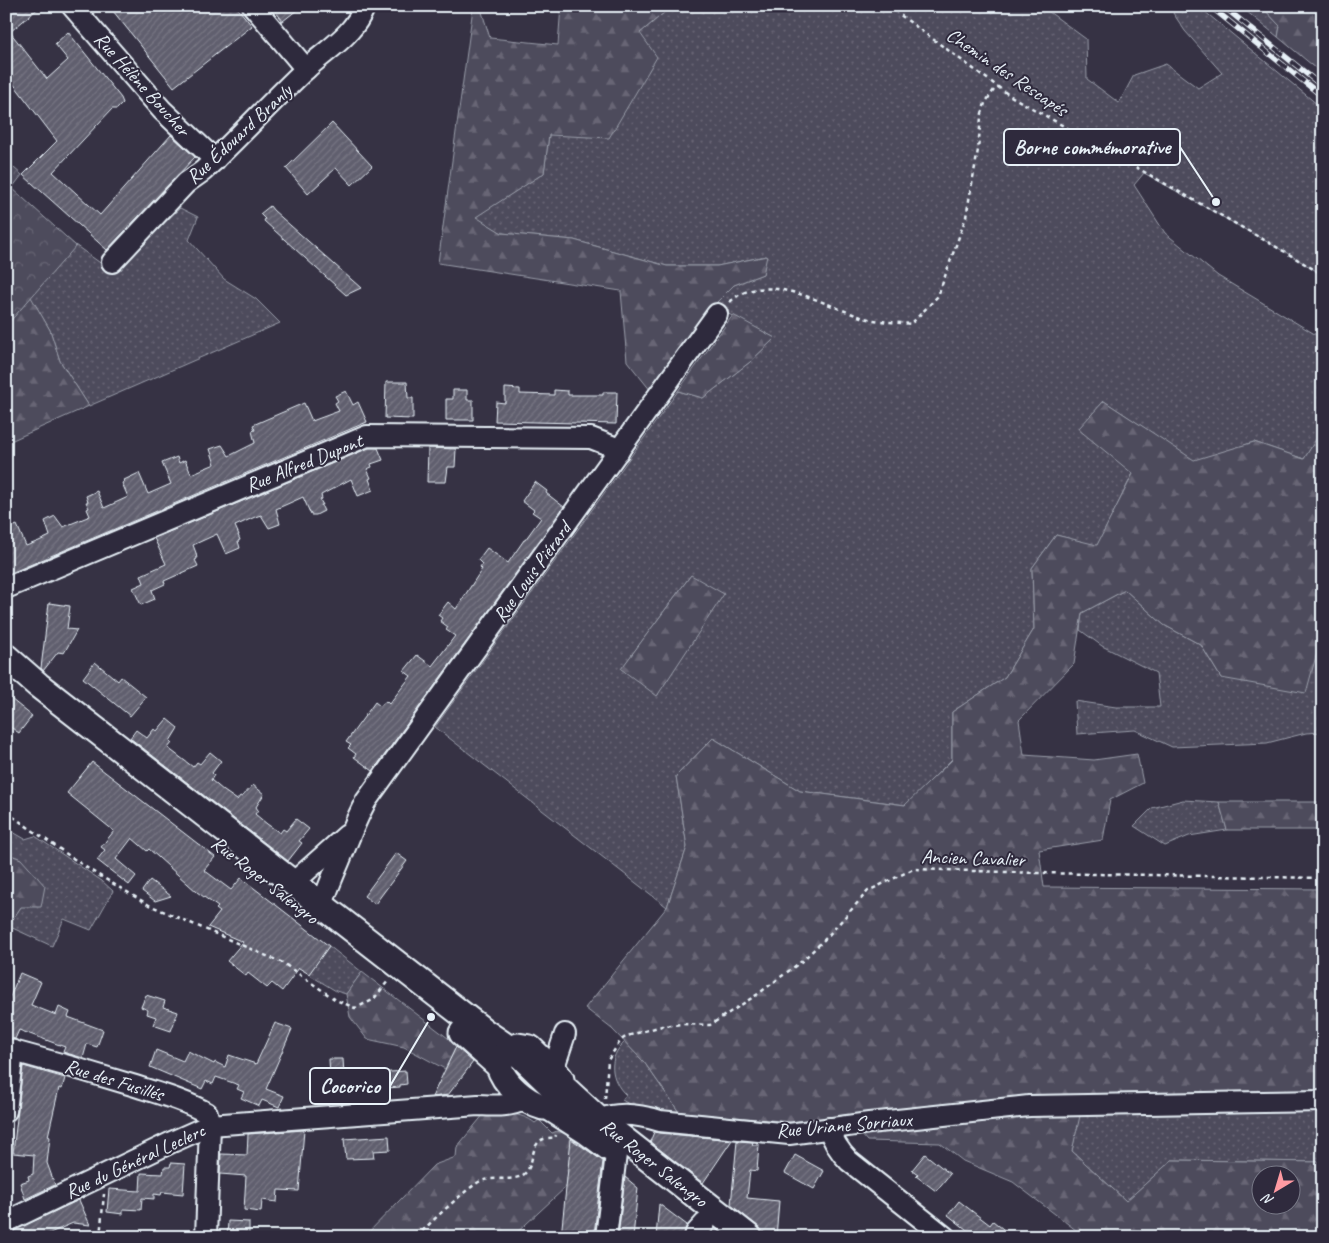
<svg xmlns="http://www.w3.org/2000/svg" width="1329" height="1243" viewBox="0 0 1329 1243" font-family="Caveat,sans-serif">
<defs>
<pattern id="grass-dots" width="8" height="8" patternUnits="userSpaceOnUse" patternTransform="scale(1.25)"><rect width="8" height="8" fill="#4d4b5c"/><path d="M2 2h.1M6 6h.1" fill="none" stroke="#676574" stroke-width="1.8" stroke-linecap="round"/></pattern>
<pattern id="forest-firs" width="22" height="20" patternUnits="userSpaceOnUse" patternTransform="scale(1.25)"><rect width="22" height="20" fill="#4d4b5c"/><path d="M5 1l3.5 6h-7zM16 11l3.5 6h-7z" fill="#676574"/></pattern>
<pattern id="park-crowns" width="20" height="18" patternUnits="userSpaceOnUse" patternTransform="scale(1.25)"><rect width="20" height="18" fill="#4d4b5c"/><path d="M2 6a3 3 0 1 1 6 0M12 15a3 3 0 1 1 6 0" fill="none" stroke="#676574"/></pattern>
<pattern id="building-hatch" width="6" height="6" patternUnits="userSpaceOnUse" patternTransform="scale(1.25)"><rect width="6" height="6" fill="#605e6e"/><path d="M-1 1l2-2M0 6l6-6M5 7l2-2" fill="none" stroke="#777683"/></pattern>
</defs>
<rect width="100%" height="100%" fill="#363244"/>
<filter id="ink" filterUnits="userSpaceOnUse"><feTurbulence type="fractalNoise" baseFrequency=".02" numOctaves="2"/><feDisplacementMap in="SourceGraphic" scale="10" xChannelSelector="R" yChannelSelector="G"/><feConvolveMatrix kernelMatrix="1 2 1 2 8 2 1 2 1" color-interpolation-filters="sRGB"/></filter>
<g filter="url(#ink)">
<g fill="url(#grass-dots)" stroke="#9a9eaa" fill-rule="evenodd">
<path d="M672,6H1041L1086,39L1087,79L1119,103L1134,75L1166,64L1198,88L1222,73L1185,31L1173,13L1178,6H1198L1323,109V275L1287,253L1144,173L1134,185L1165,233L1218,276L1323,339V428L1304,459L1254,442L1194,461L1104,401L1079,429L1133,473L1097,546L1056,535L1032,568L1034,629L1005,677L952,712V759L906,805L800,791L713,738L676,776L687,847L667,907L435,727L678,391L703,398L750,362L775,338L713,306L734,285L763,274L766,256L717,266H667L574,240L502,233L475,217L544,173L549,135L640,33ZM691,575L658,695H657L622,668Z"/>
<path d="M1240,6H1265V10L1280,26L1278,37Z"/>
<path d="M6,196L113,272L180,208L198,217L189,240L224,279L256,299L280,323L89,406L60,361L50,330L31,298L6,326Z"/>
<path d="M1125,590L1164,625L1201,645L1221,678L1323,644V732L1306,733L1267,743L1172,747L1135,730L1077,734L1075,701L1116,707H1160L1156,673L1102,646L1080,630L1082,613Z"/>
<path d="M1183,800L1219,802L1227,830L1189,836L1165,846L1134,826L1152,808Z"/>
<path d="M6,828L25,839L35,836L102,881L113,891L91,930L64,919L52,946L8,926L21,907V859L6,853Z"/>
<path d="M329,946L362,972L346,994L336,991L308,974Z"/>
<path d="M625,1042L644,1062L679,1112L641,1111L622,1100L626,1095C610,1080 607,1057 625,1042Z"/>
<path d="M1323,1109V1162L1172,1160L1126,1201L1072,1151L1080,1112Z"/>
</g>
<g fill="url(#forest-firs)" stroke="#9a9eaa" fill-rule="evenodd">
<path d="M561,6H672L640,33L657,57L609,138L549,135L544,173L476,217L502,233L574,240L667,266H717L767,256L763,274L734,285L713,306L651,391L627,361L621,291L438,263L473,8L482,12L490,38L558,45Z"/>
<path d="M1265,6H1323V74L1278,37L1280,26L1265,10Z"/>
<path d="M31,297L50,330L60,361L89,406L6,443V326Z"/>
<path d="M733,315L775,338L750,362L703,398L678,391Z"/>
<path d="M1104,401L1194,460L1254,442L1304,459L1323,428V644L1319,645L1306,693L1221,678L1201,645L1164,625L1125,590L1082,613L1074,664L1019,720L1024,755L1094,760L1137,754L1143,783L1110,800L1103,840L1039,850L1044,887L1323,889V1090L1085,1094L1072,1151L1126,1201L1172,1160L1323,1162V1237H1085L1013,1182L963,1161L940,1143L867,1141L845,1115L792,1122L679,1112L644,1062L612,1029L585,1008L667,907L687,847L676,776L713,738L800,791L905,805L952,760V712L1005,677L1034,629L1032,568L1056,535L1097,545L1133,474L1078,429ZM1262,1176H1292V1206H1262Z"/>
<path d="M691,575L724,594L657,696L621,669Z"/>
<path d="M1219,802H1323V830H1227Z"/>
<path d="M6,853L21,859L45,886L41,907H21L8,926L6,925Z"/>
<path d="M362,972L457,1045L445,1069L404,1047L367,1039L350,1017L346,994Z"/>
<path d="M484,1114C502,1114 520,1111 535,1123L539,1120L552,1133L557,1131L572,1136L566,1187L512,1237H364L434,1165L456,1157L457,1147Z"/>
</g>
<path fill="url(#park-crowns)" stroke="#9a9eaa" d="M6,161L22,175L12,188L76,246L6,326Z"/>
<g fill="url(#building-hatch)" stroke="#e8f1f8">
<path d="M6,6H41L10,32L47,79L68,60L55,44L68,32L121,98L123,103L117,109H112L53,172L100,215L171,135L195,157L107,250L23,175L57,141L6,74Z"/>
<path d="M109,6H236L252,26L174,87Z"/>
<path d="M271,6H302L283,21Z"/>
<path d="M332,123L372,166L352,185L336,168L308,194L286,168Z"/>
<path d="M270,206L273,210L361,288L346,295L264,221L265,219L260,214Z"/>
<path d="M386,382H407L408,398H413V419L385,418Z"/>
<path d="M505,388L520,389V394L554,395V390L568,391V395H603V392H617L616,424L495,421L496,402L505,403Z"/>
<path d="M453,390H467V400H473V420H446V399H453Z"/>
<path d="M346,391L353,405L358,402L367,422L6,575V530L17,525L26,546L39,541L50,536L45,521L55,516L63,527L90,516L87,509L89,508L86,502H88L86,496L97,491L104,508L128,497L122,483L125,481L124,480L139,473L148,494L171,484L162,463L177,457L179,463L185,460L191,474L215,464L210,449L222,445L229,456L255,443L252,431L255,430L253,425L304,403L312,421L339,411L335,403L338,401L335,396Z"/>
<path d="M369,448H378L383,460L371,464L372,467L367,469L371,478L369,479L373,490L358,496L351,479L321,495L322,499L320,500L323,505H321L324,511L316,515H311L303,497L276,509L280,524L269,528L261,515L255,517L235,526L239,535H238L240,540L238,541L240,548L226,554L217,534L193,545L196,553L197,559L195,560L198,566L164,581L165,584L152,590L155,599L141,605L133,588L144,583L141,575L166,564L154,538Z"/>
<path d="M428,448L456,449L455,467H448L446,482H427Z"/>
<path d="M535,482L547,491L546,493L564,507L373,771L354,757L356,754L348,748L351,745L346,742L375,702L380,706L386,701L389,704L411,676L404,671L417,655L432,666L455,636L446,630L448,627L440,621L442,618L438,615L448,602L456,609L482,569L480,567L482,564L478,560L487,548L508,563L524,540H525L541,518L532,512L534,510L522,501Z"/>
<path d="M49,603L70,606L67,629L77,630L64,653L58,652L43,671L41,668Z"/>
<path d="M95,662L118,681L121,677L146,697L130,716L83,678Z"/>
<path d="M6,695L32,716L19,733L6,724Z"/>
<path d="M167,719L178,728L170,741L172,743L168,748L193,767L197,762L200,764L210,752L221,761L212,773L214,775L211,780L224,791L237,800L240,796L242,797L253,785L264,794L256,807L258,810L255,814L267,824L280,833L283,829L286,831L296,819L309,829L299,841L302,843L288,861L130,738L136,730L147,738L154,729L157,731Z"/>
<path d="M92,762L215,857L204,870L231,890L241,878L329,946L309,974L299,968L282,991L272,983L267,988L248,973L246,976L227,961L243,942L208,927L220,912L216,909L218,907L197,892L149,849L147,851L132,838L116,859L136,876L129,885L97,860L105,850L101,847L114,831L67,793Z"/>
<path d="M396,853L407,861L375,904L364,896Z"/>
<path d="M150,880L171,896L155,901L142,891Z"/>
<path d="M20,973L41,982L31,1005L56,1015L59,1007L70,1012L68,1017L103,1030L97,1047L87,1044L83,1058L63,1052L65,1047L19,1030L15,1039L6,1037V1006Z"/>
<path d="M146,995L165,1001L163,1007L178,1012L171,1031L153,1025L156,1017L147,1014L148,1010L141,1007Z"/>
<path d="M275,1023L292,1029L266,1089L284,1096L279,1107L262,1100L259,1106L241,1098L244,1092L237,1089L239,1085L216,1077L213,1084L206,1081L202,1089L150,1067L156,1050L183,1061L188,1051L214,1064L215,1062L225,1067L229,1055L256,1064Z"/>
<path d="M456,1047L473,1062L448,1095L432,1097Z"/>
<path d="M329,1059H343L344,1075L406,1071L407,1084L400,1085V1087L320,1093V1091H312L311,1077L330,1076Z"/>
<path d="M23,1066L65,1078L62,1089L59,1088L48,1136L50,1137L47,1163L55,1185L25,1199L20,1183L29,1180L28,1176L33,1174L34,1155L13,1153Z"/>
<path d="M304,1130L299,1191L278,1190L277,1202L262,1200L261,1212L244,1210L246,1176L220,1174L221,1154L247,1155L248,1134Z"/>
<path d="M654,1132L659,1133L732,1140L703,1183L650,1142Z"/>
<path d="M389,1136L390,1150L373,1151L374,1158L346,1159L344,1139Z"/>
<path d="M571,1139L603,1161L594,1234L573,1232V1237H561Z"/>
<path d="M737,1141L753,1142L752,1145H759L757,1171L750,1170L747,1198L779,1201L776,1237H770L731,1205Z"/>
<path d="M925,1154L950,1174L936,1191L916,1176L918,1174L912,1170Z"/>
<path d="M795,1155L824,1171L814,1189L785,1173Z"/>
<path d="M171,1163L185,1164L183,1194L162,1192L161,1195L154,1194V1199L142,1198L141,1210L123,1209V1214L107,1212L109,1189L140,1191L141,1173L163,1174L164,1167H170Z"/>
<path d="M625,1177L638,1188L633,1237H618Z"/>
<path d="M79,1200L90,1225L73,1223L41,1237H6V1234Z"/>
<path d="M959,1201L990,1225L993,1221L1013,1237H976L948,1215Z"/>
<path d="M659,1204L687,1225L683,1237H656Z"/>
<path d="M228,1221L249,1222V1237H227Z"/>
</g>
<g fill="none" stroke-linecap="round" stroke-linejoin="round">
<g stroke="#e8f1f8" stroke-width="24">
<g id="minor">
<path d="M72,6L162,110L215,160"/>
<path d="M253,6L306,69"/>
<path d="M112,262L186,183L203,171C238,138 271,102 306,69C330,47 352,37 365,6"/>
<path d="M6,588L367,436L591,438L614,447L619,451"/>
<path d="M293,883L347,835"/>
<path d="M322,905C327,890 333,876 339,862C348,841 355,821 366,801L717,314"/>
<path d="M6,1049C48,1060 90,1072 132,1085C157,1093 184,1100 207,1113L210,1125L206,1237"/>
<path d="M510,1049L569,1106"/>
<path d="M553,1070L565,1034"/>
<path d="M6,1111L13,1051"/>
<path d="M599,1120C618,1111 641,1115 660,1121L789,1134L869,1123L1029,1106L1323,1101"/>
<path d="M829,1128C833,1142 839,1151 849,1161L945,1237"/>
<path d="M6,1222L172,1142L210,1125L478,1105C496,1106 510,1107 526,1099"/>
<path d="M606,1237L616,1154"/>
<path d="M695,1237L696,1233L705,1223"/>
</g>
</g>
<g stroke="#e8f1f8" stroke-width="29">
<g id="major">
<path d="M6,657L38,685L485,1032L510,1049"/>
<path d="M462,1033L499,1066"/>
<path d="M518,1046L530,1048L557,1074L561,1079L562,1091L555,1102L543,1107C525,1102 504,1084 499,1066C502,1056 507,1049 518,1046Z"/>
<path d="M562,1086L599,1120L749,1237"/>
<path d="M547,1106L586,1131L609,1148"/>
</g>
</g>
<g stroke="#e8f1f8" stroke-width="2.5" stroke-dasharray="4 4" stroke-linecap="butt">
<path d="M888,6L1009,95L1287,253L1323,275"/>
<path d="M730,302C763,269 825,305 861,317C877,322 895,322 911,324L938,296L966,217L978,150L981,117L985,103L996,87"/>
<path d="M6,812L90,870L149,905L283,963L336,1000L355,1008L373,1000L388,981"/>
<path d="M605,1099L608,1060L621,1040L627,1036L662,1026L683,1024L710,1025L758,994L802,961L827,937L868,891L913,869L1037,873L1323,878"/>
<path d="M100,1237L104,1194"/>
<path d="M417,1237C426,1226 470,1185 481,1181C494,1176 512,1182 523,1175C538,1164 526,1135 555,1138L556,1135"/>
</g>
<use href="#minor" stroke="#2f2a3d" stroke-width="20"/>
<use href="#major" stroke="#2f2a3d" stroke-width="25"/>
<g stroke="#e8f1f8" stroke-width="5.5">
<g id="rail">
<path d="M1210,6L1323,97"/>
<path d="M1223,6L1323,87"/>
</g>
</g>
<use href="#rail" stroke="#2f2a3d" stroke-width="4" stroke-dasharray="11" stroke-linecap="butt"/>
</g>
</g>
<g text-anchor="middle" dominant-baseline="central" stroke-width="4" stroke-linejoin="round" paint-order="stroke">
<g font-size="20" fill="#e8f1f8" stroke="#2f2a3d">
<text transform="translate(1007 72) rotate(34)">Chemin des Rescapés</text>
<text transform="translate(142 84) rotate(48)">Rue Hélène Boucher</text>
<text transform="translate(239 134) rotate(-43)">Rue Édouard Branly</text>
<text transform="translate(304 463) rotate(-22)">Rue Alfred Dupont</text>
<text transform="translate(532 572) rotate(-54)">Rue Louis Piérard</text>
<text transform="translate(973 858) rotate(2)">Ancien Cavalier</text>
<text transform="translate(265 880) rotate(38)">Rue Roger Salengro</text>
<text transform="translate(114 1080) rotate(17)">Rue des Fusillés</text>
<text transform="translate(844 1125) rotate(-5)">Rue Uriane Sorriaux</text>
<text transform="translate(135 1161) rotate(-25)">Rue du Général Leclerc</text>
<text transform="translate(654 1163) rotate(38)">Rue Roger Salengro</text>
</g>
</g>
<path fill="none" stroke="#e8f1f8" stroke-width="2" d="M1216 202L1180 147M431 1017L390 1086"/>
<g fill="#e8f1f8" stroke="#2f2a3d" stroke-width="2">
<circle cx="1216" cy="202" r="5"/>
<circle cx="431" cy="1017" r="5"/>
</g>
<g fill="#2f2a3d" stroke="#e8f1f8" stroke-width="2">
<rect x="1004" y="129" width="176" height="36" rx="5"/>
<rect x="310" y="1068" width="80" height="36" rx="5"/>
</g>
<g font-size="21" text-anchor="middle" font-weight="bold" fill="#e8f1f8">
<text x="1092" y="154">Borne commémorative</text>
<text x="350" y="1093">Cocorico</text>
</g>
<rect width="1329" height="1243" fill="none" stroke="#2f2a3d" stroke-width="25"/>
<rect x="12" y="12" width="1304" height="1218" fill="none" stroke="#e8f1f8" stroke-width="2" filter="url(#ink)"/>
<g transform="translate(1276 1190) rotate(218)"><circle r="24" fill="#2f2a3d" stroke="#797a88"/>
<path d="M0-4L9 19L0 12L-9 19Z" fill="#ff9aa2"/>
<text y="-8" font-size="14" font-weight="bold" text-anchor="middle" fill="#e8f1f8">N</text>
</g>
</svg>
